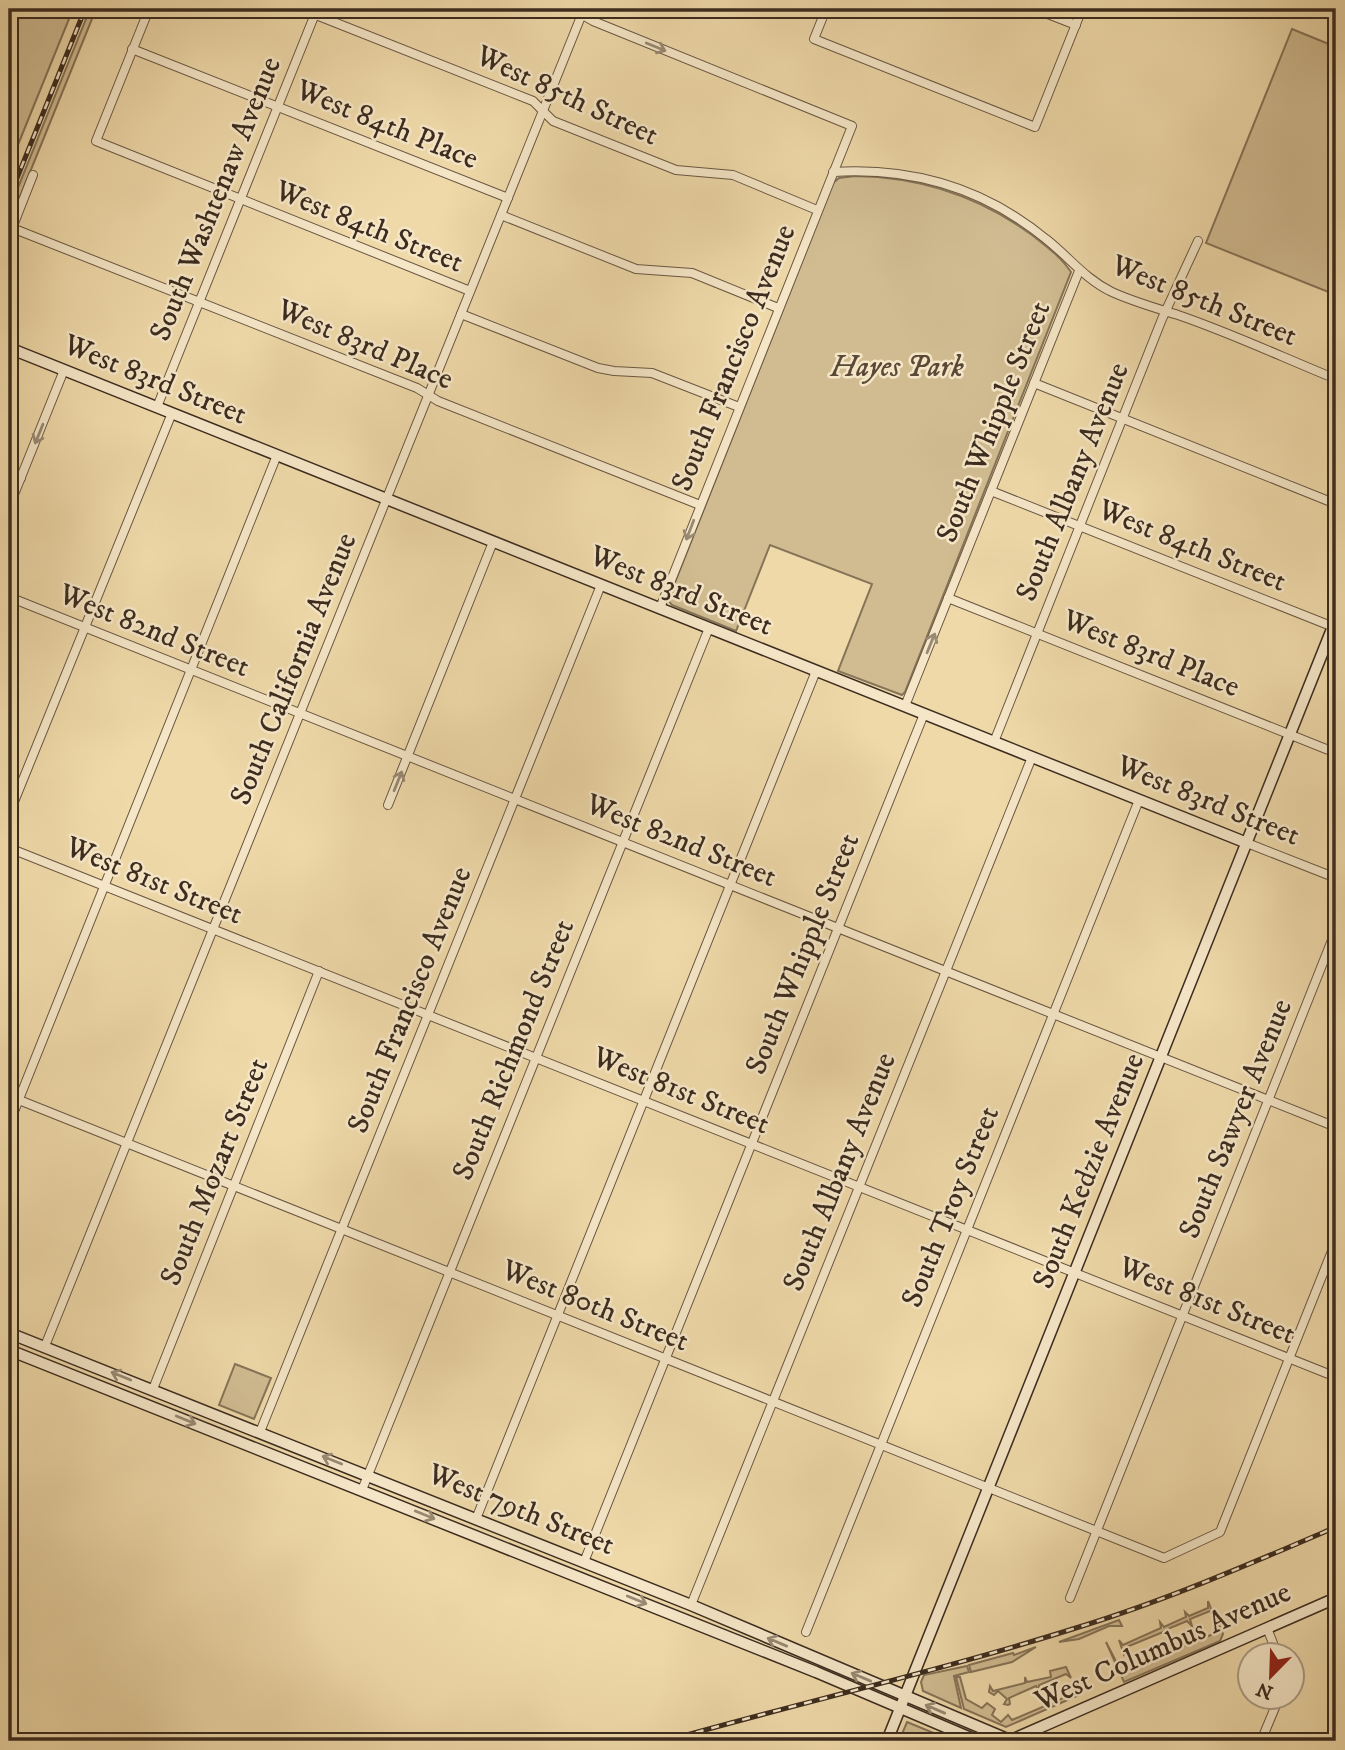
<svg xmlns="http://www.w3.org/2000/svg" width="1345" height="1750" viewBox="0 0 1345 1750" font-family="'IM FELL DW Pica',serif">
<rect width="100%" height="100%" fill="#efd9a9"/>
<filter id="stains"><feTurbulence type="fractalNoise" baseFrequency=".00286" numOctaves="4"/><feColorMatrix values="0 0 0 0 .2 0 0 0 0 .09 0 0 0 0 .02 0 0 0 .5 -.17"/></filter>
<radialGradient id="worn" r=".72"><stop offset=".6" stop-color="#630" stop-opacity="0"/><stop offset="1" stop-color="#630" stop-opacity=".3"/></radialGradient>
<g fill="#d1bc92" stroke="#867458" stroke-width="2">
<path d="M9,9H73L9,167Z"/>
<path d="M90,9H96L9,224V210Z"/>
<path d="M1292,29L1336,47V295L1206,243Z"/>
<path d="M855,176C920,177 979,196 1032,235C1046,246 1061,257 1071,272L905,692L902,695L838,671L872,584L770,545L736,631L672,605L668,600L833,183L839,178Z"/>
<path d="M235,1364L271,1378L254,1419L219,1405Z"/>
<path d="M1208,1601L1214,1616L1210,1611L1190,1619L1192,1626L1187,1621L1165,1630L1167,1637L1163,1632L1124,1648L1126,1653L1124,1655L1119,1640L1123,1645L1161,1628L1160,1622L1164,1627L1186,1617L1185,1612L1189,1616L1208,1608Z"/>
<path d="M1119,1620L1122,1626H1109L1079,1639L1059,1642Z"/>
<path d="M1217,1625H1219L1223,1634L1220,1641L1124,1682L1106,1642L1122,1673L1144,1664L1143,1658L1147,1662L1171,1652V1645L1174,1650L1196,1641L1195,1635L1200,1640L1219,1631Z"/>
<path d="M1036,1647L1012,1662L971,1672L969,1665L1013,1653L1014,1655Z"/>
<path d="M967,1666L969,1672L954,1676L961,1708L923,1691L921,1682L924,1675Z"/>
<path d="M1066,1667L1071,1678L1066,1674L1039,1685L1040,1691L1036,1686L1009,1698L1010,1704L1008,1705L1004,1704L1007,1699L998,1691L994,1695L989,1692L990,1686L993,1691L1025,1683V1677L1027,1682L1051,1677L1050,1671Z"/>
<path d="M956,1677H960L966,1699L982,1708L987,1703L995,1709L992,1715L1001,1722L1008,1715L1012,1720L1045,1706L1044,1700L1047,1705L1075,1693L1074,1687L1079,1695L1006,1727L964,1709Z"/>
<path d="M907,1722L951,1740L952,1741H899Z"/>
</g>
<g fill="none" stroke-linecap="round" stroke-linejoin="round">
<g stroke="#695742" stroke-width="10">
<g id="street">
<path d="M149,9L96,141L470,291"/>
<path d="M301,9L533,101L553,121L676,170L733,175L817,210"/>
<path d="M572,9L593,21L852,126L660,608"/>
<path d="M826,9L814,39L1035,127L1082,9"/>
<path d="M1035,9L1076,25"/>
<path d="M132,49L508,198"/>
<path d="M833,172C913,167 984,188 1046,239C1069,257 1085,279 1112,292C1134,302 1156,308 1178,315C1231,333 1284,358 1336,379"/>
<path d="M501,215L636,269L692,273L778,308"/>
<path d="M12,228L417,388L438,401L700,505"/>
<path d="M9,236L33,175"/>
<path d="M461,314L598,368L614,371L652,373L739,407"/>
<path d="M1034,383L1336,504"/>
<path d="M157,407L317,9"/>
<path d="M9,473L21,478"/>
<path d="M991,491L1336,628"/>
<path d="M9,507L64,370"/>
<path d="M9,597L1336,1127"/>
<path d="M948,598L1336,753"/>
<path d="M905,706L1079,271"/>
<path d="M994,742L1162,319L1198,241"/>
<path d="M388,805L493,542"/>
<path d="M9,814L172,413"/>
<path d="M1247,843L1336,878"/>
<path d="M9,848L1336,1377"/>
<path d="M9,1096L1164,1558L1220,1532L1336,1241"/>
<path d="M9,1124L277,455"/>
<path d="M45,1346L584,9"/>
<path d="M153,1389L319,971"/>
<path d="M260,1432L601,585"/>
<path d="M362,1490L709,628"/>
<path d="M476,1519L816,671"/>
<path d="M584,1562L924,714"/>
<path d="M1070,1598L1336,930"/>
<path d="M691,1605L1032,757"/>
<path d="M1267,1628L1278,1656"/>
<path d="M806,1632L1139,800"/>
<path d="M1261,1741L1279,1698"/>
</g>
</g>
<g stroke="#3c2c1f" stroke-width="13">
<g id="secondary">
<path d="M9,348L1247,843"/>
<path d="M9,1333L691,1605L1012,1741"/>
<path d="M9,1350L816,1672L978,1741"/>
<path d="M887,1741L1336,619"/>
<path d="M1009,1741L1336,1598"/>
</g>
</g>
<use href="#street" stroke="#f5e6c7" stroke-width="8"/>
<use href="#secondary" stroke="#f5e6c7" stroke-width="10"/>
<g stroke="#3c2c1f" stroke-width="5">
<g id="rail">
<path d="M9,198L85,9"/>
<path d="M665,1741C803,1702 943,1670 1079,1627C1167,1600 1252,1563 1336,1527"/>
</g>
</g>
<use href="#rail" stroke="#f5e6c7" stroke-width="2.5" stroke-dasharray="8" stroke-linecap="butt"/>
</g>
<defs><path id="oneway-shaft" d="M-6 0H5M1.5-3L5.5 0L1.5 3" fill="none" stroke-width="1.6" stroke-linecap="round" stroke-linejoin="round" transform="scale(1.75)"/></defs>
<g stroke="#988973">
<use href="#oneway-shaft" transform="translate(656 47) rotate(22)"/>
<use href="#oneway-shaft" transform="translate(39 434) rotate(112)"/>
<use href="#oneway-shaft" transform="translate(690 530) rotate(111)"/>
<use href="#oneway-shaft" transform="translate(931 643) rotate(-68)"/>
<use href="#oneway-shaft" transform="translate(398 781) rotate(-68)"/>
<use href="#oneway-shaft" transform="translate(121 1376) rotate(-158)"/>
<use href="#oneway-shaft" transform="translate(186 1420) rotate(22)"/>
<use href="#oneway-shaft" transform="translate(332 1460) rotate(-158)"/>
<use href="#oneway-shaft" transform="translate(425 1515) rotate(22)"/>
<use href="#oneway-shaft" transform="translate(637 1600) rotate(22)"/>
<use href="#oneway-shaft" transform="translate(777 1642) rotate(-157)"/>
<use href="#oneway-shaft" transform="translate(861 1677) rotate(-157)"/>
<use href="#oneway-shaft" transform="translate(935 1709) rotate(-157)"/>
</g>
<g text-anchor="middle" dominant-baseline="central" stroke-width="5" stroke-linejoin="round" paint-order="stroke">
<g font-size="30" fill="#3c2c1f" stroke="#f5e6c7">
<text transform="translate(567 96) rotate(25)">West 85th Street</text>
<text transform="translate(387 125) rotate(22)">West 84th Place</text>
<text transform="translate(216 199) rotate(-68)">South Washtenaw Avenue</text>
<text transform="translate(369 227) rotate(22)">West 84th Street</text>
<text transform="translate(1204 301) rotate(22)">West 85th Street</text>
<text transform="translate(365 345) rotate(23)">West 83rd Place</text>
<text transform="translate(734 358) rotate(-68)">South Francisco Avenue</text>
<text transform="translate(155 380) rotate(22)">West 83rd Street</text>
<text transform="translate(994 422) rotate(-68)">South Whipple Street</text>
<text transform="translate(1073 482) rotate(-68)">South Albany Avenue</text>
<text transform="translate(1192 546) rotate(22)">West 84th Street</text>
<text transform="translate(681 591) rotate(22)">West 83rd Street</text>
<text transform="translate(154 631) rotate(22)">West 82nd Street</text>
<text transform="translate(1151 654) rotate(22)">West 83rd Place</text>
<text transform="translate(294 669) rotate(-68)">South California Avenue</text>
<text transform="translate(1208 801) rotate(22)">West 83rd Street</text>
<text transform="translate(681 841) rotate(22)">West 82nd Street</text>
<text transform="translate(154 881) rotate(22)">West 81st Street</text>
<text transform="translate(803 954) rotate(-68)">South Whipple Street</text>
<text transform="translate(410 1000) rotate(-68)">South Francisco Avenue</text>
<text transform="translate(514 1050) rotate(-68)">South Richmond Street</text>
<text transform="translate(681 1091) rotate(22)">West 81st Street</text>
<text transform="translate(1236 1119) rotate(-68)">South Sawyer Avenue</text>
<text transform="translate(1089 1171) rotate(-68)">South Kedzie Avenue</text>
<text transform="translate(215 1172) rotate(-68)">South Mozart Street</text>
<text transform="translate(840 1172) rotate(-68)">South Albany Avenue</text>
<text transform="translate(951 1207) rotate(-68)">South Troy Street</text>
<text transform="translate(1207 1301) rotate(22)">West 81st Street</text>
<text transform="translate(595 1306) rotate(22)">West 80th Street</text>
<text transform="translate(521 1510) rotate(22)">West 79th Street</text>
<text transform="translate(1163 1647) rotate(-24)">West Columbus Avenue</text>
</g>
<g font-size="30" font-style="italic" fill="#5a4936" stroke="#f5e6c7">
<text x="897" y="367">Hayes Park</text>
</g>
</g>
<rect width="1345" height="1750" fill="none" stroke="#efd9a9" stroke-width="35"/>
<rect x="10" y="10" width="1324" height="1729" fill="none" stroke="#3c2c1f" stroke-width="3.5"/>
<rect x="18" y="18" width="1310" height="1715" fill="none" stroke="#3c2c1f" stroke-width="2"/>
<g transform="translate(1271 1676) rotate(203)"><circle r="33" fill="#f5e6c7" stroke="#ab9c84" stroke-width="2"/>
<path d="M0-5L12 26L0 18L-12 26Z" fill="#8f2418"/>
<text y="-10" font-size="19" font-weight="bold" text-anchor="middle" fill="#3c2c1f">N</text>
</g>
<rect width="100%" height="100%" filter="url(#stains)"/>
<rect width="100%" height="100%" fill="url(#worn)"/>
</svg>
